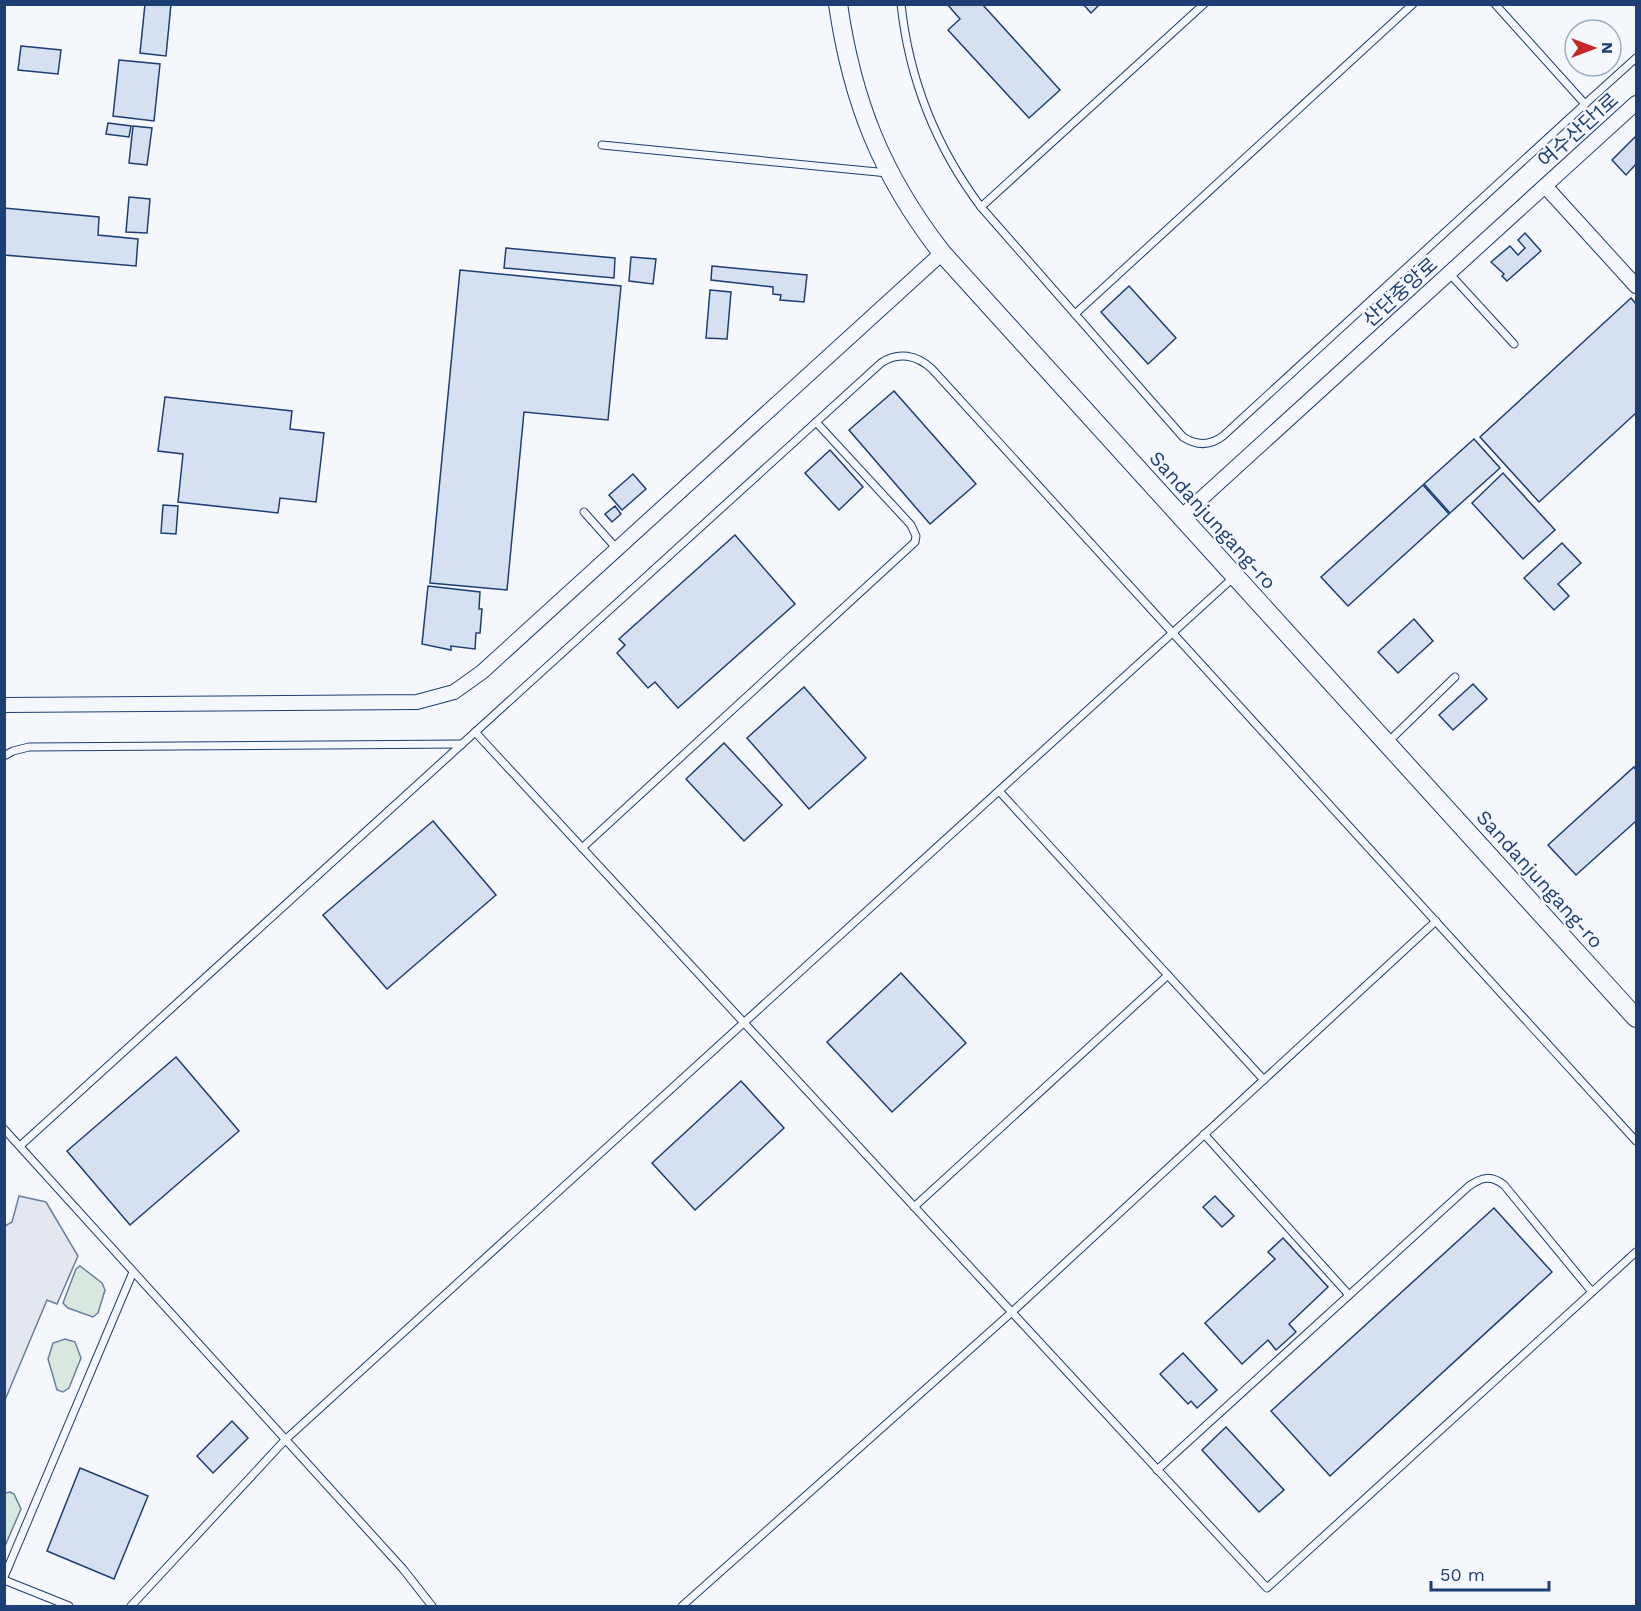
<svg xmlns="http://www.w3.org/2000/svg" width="1641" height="1611" viewBox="0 0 1641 1611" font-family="'Work Sans','Noto Sans KR',sans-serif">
<rect width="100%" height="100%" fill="#f4f7fb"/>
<g fill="#d7e8df" stroke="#687fa3" stroke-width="1.5">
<path d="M80,1266L102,1283L105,1290L98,1313L93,1317L68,1308L63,1303L76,1269Z"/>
<path d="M65,1339L75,1342L81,1358L69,1388L63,1392L57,1390L48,1359L53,1343Z"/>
<path d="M10,1492L14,1494L21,1509L5,1546V1493Z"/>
</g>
<path fill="#e3e8f0" stroke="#687fa3" stroke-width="1.5" d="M19,1196L46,1202L78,1256L57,1304L47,1300L5,1400V1226L12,1222Z"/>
<g fill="#d5e0f0" stroke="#1d3f73" stroke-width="1.5">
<path d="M145,4H171L166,56L140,53Z"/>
<path d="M947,4H982L1060,90L1029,118L948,30L960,19Z"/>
<path d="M1083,4H1100L1091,13Z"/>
<path d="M21,46L61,50L58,74L18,70Z"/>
<path d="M119,60L160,64L154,121L113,116Z"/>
<path d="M108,123L131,126L129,137L106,134Z"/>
<path d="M133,126L152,128L147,165L129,163Z"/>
<path d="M1636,136V164L1626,175L1612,160Z"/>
<path d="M129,197L150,199L147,233L126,232Z"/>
<path d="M4,208L99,217L98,235L138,239L136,266L4,255Z"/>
<path d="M1525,233L1541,251L1507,281L1502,276L1504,274L1491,262L1510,246L1518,255L1525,248L1518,240Z"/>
<path d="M506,248L615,258L614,278L504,268Z"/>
<path d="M631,257L656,259L653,284L629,281Z"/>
<path d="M712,266L807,275L804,302L780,300L781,295L773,294V287L711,280Z"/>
<path d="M460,270L621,286L608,420L524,412L507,590L430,583Z"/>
<path d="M1129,286L1176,338L1148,364L1101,312Z"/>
<path d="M710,290L731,292L727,339L706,338Z"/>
<path d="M1631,298L1636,304V413L1539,502L1480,437Z"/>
<path d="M894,391L976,484L930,524L849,430Z"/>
<path d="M165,397L292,411L290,429L324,433L316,502L280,498L278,513L178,502L183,454L158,451Z"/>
<path d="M1474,439L1500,468L1450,513L1424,484Z"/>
<path d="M830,450L863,487L839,510L805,473Z"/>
<path d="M1503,473L1555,530L1523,559L1472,503Z"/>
<path d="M633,474L646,489L622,510L609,495Z"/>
<path d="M1423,485L1449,514L1348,606L1321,577Z"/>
<path d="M163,505L178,506L176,534L161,533Z"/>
<path d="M615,506L621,514L612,522L605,514Z"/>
<path d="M735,535L795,604L678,708L655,682L648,688L617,653L625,645L619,639Z"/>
<path d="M1562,543L1581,563L1558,584L1569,596L1554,610L1524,578Z"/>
<path d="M428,586L480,592L479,609H482L480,633H476L475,649L451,646V650L422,644Z"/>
<path d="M1414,619L1433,641L1398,673L1378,652Z"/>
<path d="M1473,684L1487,699L1453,730L1439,715Z"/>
<path d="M804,687L866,758L809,809L747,738Z"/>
<path d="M724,743L782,805L744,841L686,779Z"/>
<path d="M1634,767L1636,770V821L1576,875L1548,845Z"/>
<path d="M433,821L496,895L387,989L323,915Z"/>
<path d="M901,973L966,1043L892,1112L827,1042Z"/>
<path d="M176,1057L239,1131L130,1225L67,1151Z"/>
<path d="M741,1081L784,1128L695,1210L652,1163Z"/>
<path d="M1215,1196L1234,1216L1222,1227L1203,1207Z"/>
<path d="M1494,1208L1552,1272L1330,1476L1271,1411Z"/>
<path d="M1283,1238L1328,1287L1289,1324L1296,1332L1276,1350L1268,1340L1242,1364L1205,1323L1275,1259L1268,1252Z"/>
<path d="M1183,1353L1217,1390L1197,1408L1191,1401L1188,1404L1160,1374Z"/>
<path d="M232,1421L248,1438L213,1473L197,1456Z"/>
<path d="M1226,1427L1284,1490L1259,1512L1202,1450Z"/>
<path d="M80,1468L148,1496L114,1579L47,1551Z"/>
</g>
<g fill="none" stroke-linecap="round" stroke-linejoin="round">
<g stroke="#1d3f73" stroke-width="9">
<g id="service">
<path d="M901,4C909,79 936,147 981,207L1183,437C1197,446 1210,446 1223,436L1585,104L1495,4"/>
<path d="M1585,104L1636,58"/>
<path d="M602,145L888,173"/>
<path d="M981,207L1204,4"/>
<path d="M1449,273L1514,344"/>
<path d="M1075,314L1413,4"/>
<path d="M584,512L617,549"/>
<path d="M475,732L1267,1588L1636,1252"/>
<path d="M1388,742L1455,677"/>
<path d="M4,756L13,751L29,747L462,744"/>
<path d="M999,791L1264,1080"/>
<path d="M582,848L915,542L916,536L911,525L816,422"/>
<path d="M4,1129L403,1569L432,1606"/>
<path d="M1204,1134L1349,1295"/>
<path d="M20,1146L881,363C898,351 917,355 932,369L1636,1141"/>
<path d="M914,1207L1168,975"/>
<path d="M1157,1470L1469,1186C1482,1177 1491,1175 1504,1185L1592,1292"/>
<path d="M4,1577L133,1272"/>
<path d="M4,1580L69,1606"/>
<path d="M131,1606L285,1440L1234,577"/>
<path d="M682,1606L1012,1312L1436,921"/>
</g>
</g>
<g stroke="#1d3f73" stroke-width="16">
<g id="minor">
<path d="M1545,186L1636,286"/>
<path d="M1180,518L1636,103"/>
<path d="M4,705L417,702L454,692L482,672L942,253"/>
</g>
</g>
<g stroke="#1d3f73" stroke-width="20">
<path id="tertiary" d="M838,4C852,101 882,176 942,253L1636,1018"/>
</g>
<use href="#service" stroke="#f4f7fb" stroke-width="7"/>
<use href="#minor" stroke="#f4f7fb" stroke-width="14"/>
<use href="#tertiary" stroke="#f4f7fb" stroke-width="18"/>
</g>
<g text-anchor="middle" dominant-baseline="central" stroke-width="4.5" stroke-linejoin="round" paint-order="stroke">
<g font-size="20" fill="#1d3f73" stroke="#f4f7fb">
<text transform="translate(1578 130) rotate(-42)">여수산단1로</text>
<text transform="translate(1400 292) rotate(-42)">산단중앙로</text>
<text transform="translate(1213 520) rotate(48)">Sandanjungang-ro</text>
<text transform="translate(1540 879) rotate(48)">Sandanjungang-ro</text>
</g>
</g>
<rect width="1641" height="1611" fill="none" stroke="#1d3f73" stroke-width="12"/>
<g transform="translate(1593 48) rotate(90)"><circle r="28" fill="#f4f7fb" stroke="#9eadc5" stroke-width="1.5"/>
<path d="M0-4.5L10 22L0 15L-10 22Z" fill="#c62828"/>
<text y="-9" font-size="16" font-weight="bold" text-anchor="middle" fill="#1d3f73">N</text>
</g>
<path d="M1431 1581v9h118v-9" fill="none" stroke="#1d3f73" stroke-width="3"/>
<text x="1440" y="1581" font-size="18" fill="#1d3f73" stroke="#f4f7fb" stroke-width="4.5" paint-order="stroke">50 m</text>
</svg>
